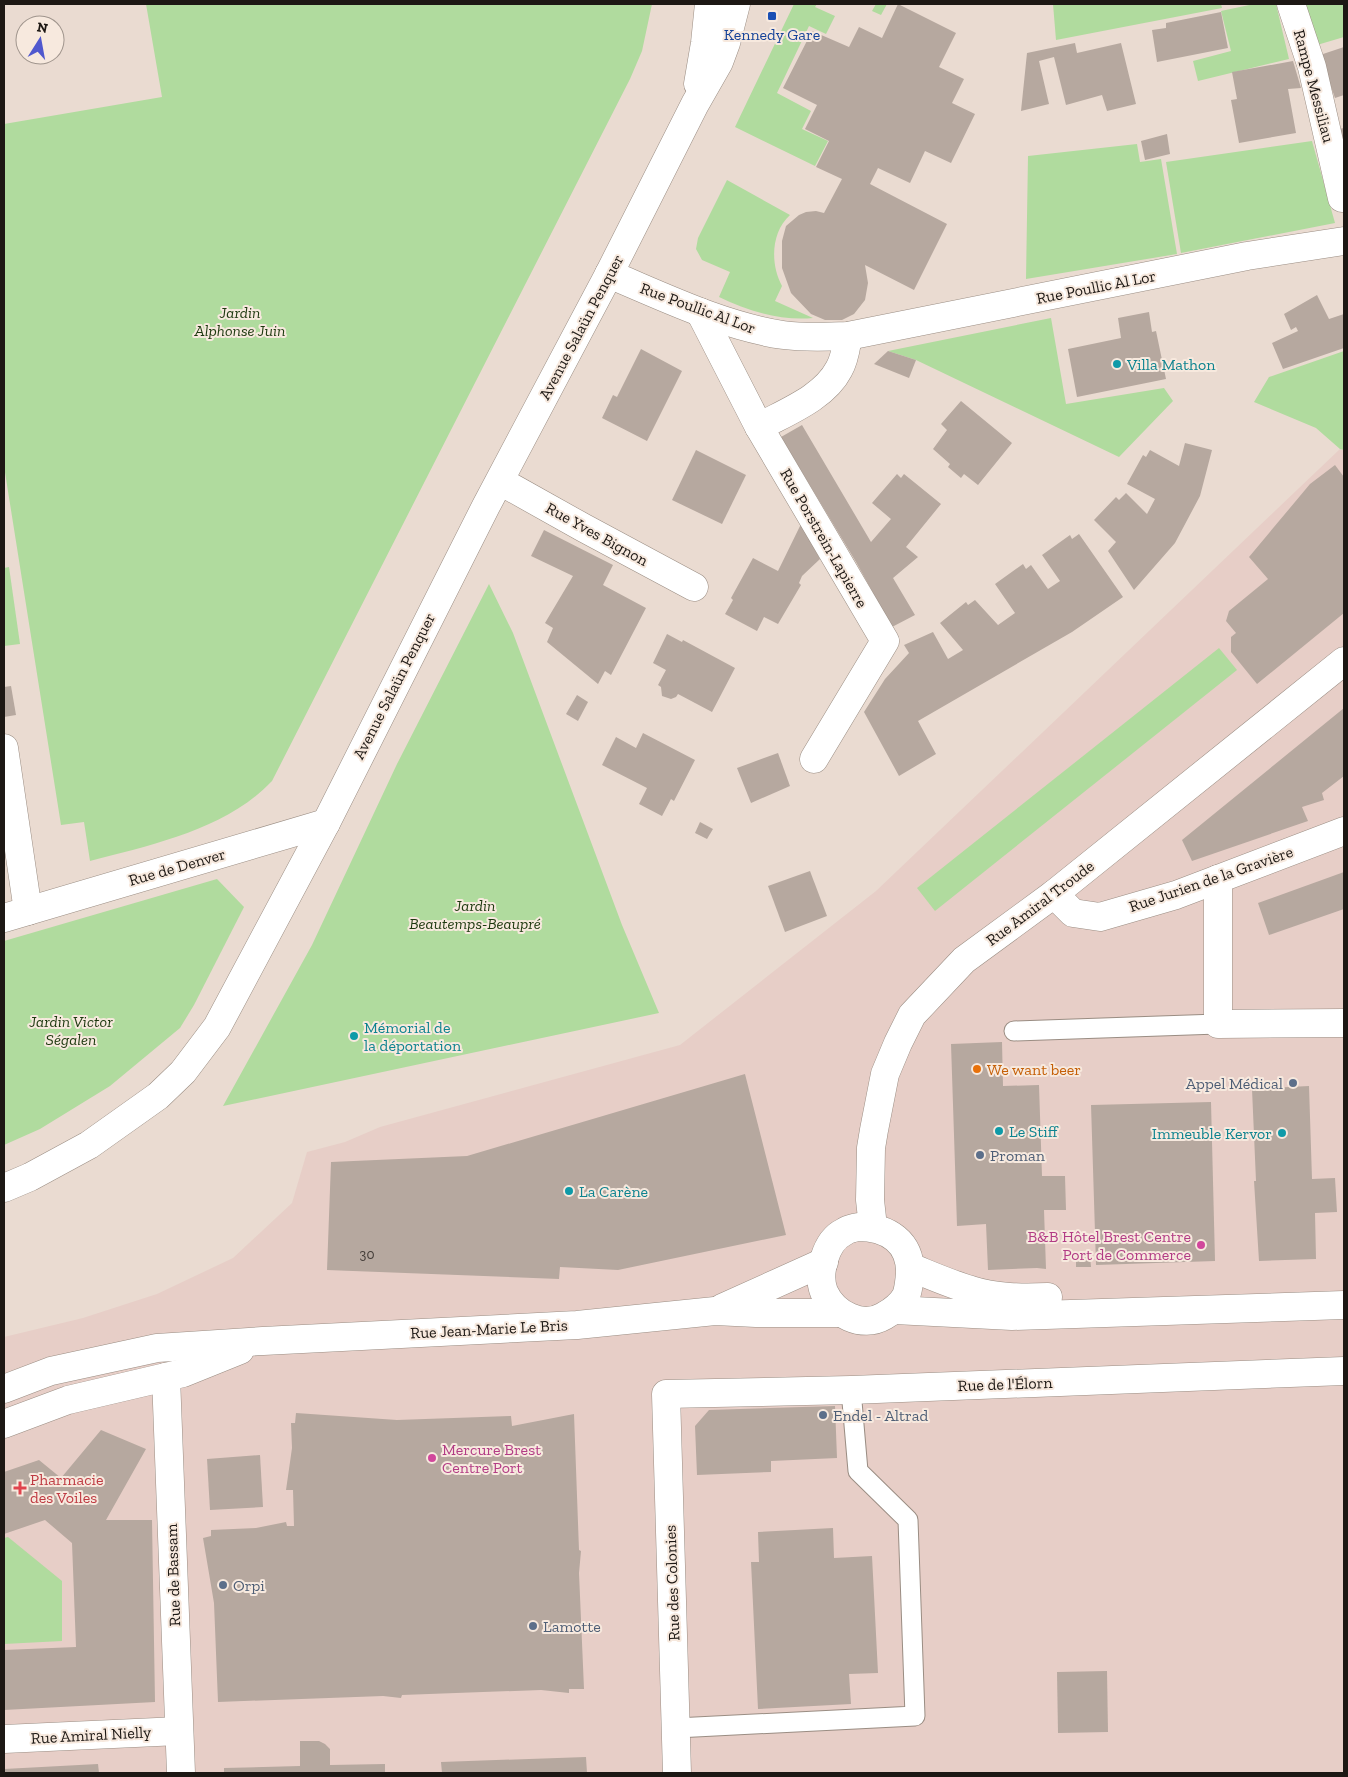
<svg xmlns="http://www.w3.org/2000/svg" width="1348" height="1777" viewBox="0 0 1348 1777" font-family="'Zilla Slab',serif">
<rect width="100%" height="100%" fill="#eadbd1"/>
<path fill="#e7cec7" d="M1340,449L1344,450V1773H4V1337L83,1318L157,1294L233,1258L292,1203L307,1152L345,1142L380,1127L680,1045L876,891Z"/>
<g fill="#b0db9e">
<path d="M146,4H652L642,51L630,79L272,781C227,829 152,845 90,861L84,822L61,825L4,466V124L162,97Z"/>
<path d="M794,4H817L815,7L835,16L826,34L809,26L777,93L811,111L802,129L828,141L815,166L735,127Z"/>
<path d="M876,4H887L881,15L872,11Z"/>
<path d="M1053,4H1221L1222,8L1056,40Z"/>
<path d="M1254,4H1276L1289,59L1198,81L1193,61L1231,51L1221,11Z"/>
<path d="M1304,4H1344V37L1317,45Z"/>
<path d="M1312,141L1335,223L1181,253L1166,162Z"/>
<path d="M1137,144L1140,162L1161,159L1177,254L1026,279L1028,156Z"/>
<path d="M727,180L790,215C771,232 770,264 782,286L775,301L813,318C781,321 748,311 719,297L730,272L702,260L696,249L698,238Z"/>
<path d="M1051,318L1066,404L1164,388L1173,401L1119,457L916,360L888,351Z"/>
<path d="M1344,351V450L1340,449L1316,428L1254,402L1269,377Z"/>
<path d="M9,567L20,644L4,646V568Z"/>
<path d="M489,584L513,633L622,925L659,1013L223,1106L312,945L397,764Z"/>
<path d="M1219,648L1237,670L935,911L917,888Z"/>
<path d="M217,879L244,907L194,1005L180,1028L110,1086L40,1129L4,1145V941Z"/>
<path d="M8,1537L62,1581V1641L4,1644V1538Z"/>
</g>
<g fill="#b6a89f">
<path d="M898,4L956,33L939,67L964,79L952,103L975,114L951,163L925,151L910,183L878,168L870,184L947,224L914,290L865,265L868,283L865,300L854,314L842,320H825L811,314L791,293L782,268V241L786,226L799,215L806,212L816,211L824,213L842,179L816,167L829,141L805,129L817,105L783,88L812,31L849,47L859,27L882,38Z"/>
<path d="M1221,12L1228,48L1157,62L1152,30L1166,28V23Z"/>
<path d="M1075,43L1077,53L1121,43L1136,104L1107,111L1102,95L1066,105L1054,57L1039,61L1049,104L1021,111L1027,53Z"/>
<path d="M1344,47V95L1335,98L1320,55Z"/>
<path d="M1293,61L1301,88L1288,89L1296,133L1239,143L1231,100L1237,99L1232,72Z"/>
<path d="M1344,128V149L1338,129Z"/>
<path d="M1167,134L1170,154L1145,160L1141,141Z"/>
<path d="M1317,295L1329,319L1344,314V348L1283,369L1272,343L1298,331L1296,327L1291,330L1284,314Z"/>
<path d="M1149,312L1152,332L1156,331L1166,379L1077,397L1068,349L1121,338L1118,318Z"/>
<path d="M641,349L682,371L647,441L602,418L613,395L617,397Z"/>
<path d="M888,351L916,360L909,378L874,364Z"/>
<path d="M961,401L1012,443L978,485L964,474L961,478L948,467L950,464L933,449L947,430L941,424Z"/>
<path d="M802,425L871,542L891,519L872,503L897,474L901,478L904,474L941,504L906,547L918,557L893,578L915,615L892,627L856,562L781,437Z"/>
<path d="M1185,443L1212,450L1200,496L1175,543L1134,590L1108,551L1116,542L1094,520L1116,497L1119,500L1126,493L1147,514L1155,499L1127,484L1143,455L1146,457L1150,450L1179,466Z"/>
<path d="M696,450L746,475L722,524L672,500Z"/>
<path d="M1335,465L1344,477V613L1257,684L1231,652V637L1236,633L1226,621L1229,611L1268,579L1249,557L1310,484Z"/>
<path d="M801,524L820,559L802,576L799,583L801,585L778,624L764,617L757,631L725,614L733,600L731,598L753,558L778,571Z"/>
<path d="M544,530L613,565L603,585L646,608L611,675L605,671L598,684L547,642L553,628L545,623L573,576L531,556Z"/>
<path d="M1079,534L1123,597L1072,632L918,721L936,754L899,776L864,712L885,679L909,653L904,645L933,632L948,659L963,650L940,623L966,602L968,605L975,600L998,625L1015,613L995,584L1023,564L1026,569L1031,565L1048,589L1060,581L1042,555L1070,535L1072,539Z"/>
<path d="M667,634L682,642L683,640L735,668L712,712L678,694L676,697L671,699L662,696L661,687L658,685L666,670L653,663Z"/>
<path d="M11,686L16,715L4,717V687Z"/>
<path d="M577,695L588,702L578,721L566,714Z"/>
<path d="M1344,708V776L1322,793L1324,800L1302,807L1308,821L1192,861L1182,840Z"/>
<path d="M643,733L695,760L674,801L671,799L662,816L639,804L647,788L602,765L616,737L636,748Z"/>
<path d="M778,753L790,786L751,803L737,768Z"/>
<path d="M700,822L713,829L707,839L695,833Z"/>
<path d="M810,871L827,916L785,932L768,886Z"/>
<path d="M1344,872V909L1269,935L1258,903Z"/>
<path d="M1002,1042L1003,1086L1039,1085L1042,1176H1065L1066,1210H1044L1046,1269L1037,1268L988,1270L986,1224L957,1226L951,1044Z"/>
<path d="M745,1074L786,1235L618,1270L560,1267L559,1279L327,1270L331,1162L467,1156Z"/>
<path d="M1309,1086L1312,1179L1335,1178L1337,1212L1315,1213L1316,1259L1259,1261L1254,1181H1256L1252,1089Z"/>
<path d="M1211,1102L1215,1261L1096,1265L1091,1105Z"/>
<path d="M1076,1256H1090L1091,1267H1076Z"/>
<path d="M835,1406L837,1458L771,1461V1472L697,1475L695,1426L709,1410Z"/>
<path d="M296,1413L397,1420L511,1416L512,1426L574,1414L579,1550L581,1551L579,1573L584,1689H569V1693L541,1690L402,1695L401,1698L383,1696L218,1702L214,1603L203,1538L211,1536V1530L256,1528L286,1522L287,1526H294L293,1490H286L292,1448L291,1423H295Z"/>
<path d="M101,1430L146,1449L106,1520H152L155,1702L4,1710V1650L76,1647L72,1543L45,1520L4,1534V1472L39,1460L61,1478Z"/>
<path d="M260,1455L263,1507L210,1510L207,1459Z"/>
<path d="M833,1528L834,1558L872,1556L878,1673L849,1674L851,1704L758,1709L751,1562H759L758,1532Z"/>
<path d="M1107,1671L1108,1732L1058,1733L1057,1672Z"/>
<path d="M300,1741H319L325,1744L330,1749V1765L385,1764V1773H224V1768L300,1766Z"/>
<path d="M586,1757L587,1773H442L441,1762Z"/>
<path d="M98,1764L99,1773H4V1769Z"/>
</g>
<g fill="none" stroke-linecap="round" stroke-linejoin="round">
<g stroke="#9a8d83" stroke-width="21">
<g id="lane">
<path d="M1014,1031L1218,1024"/>
<path d="M676,1728L915,1716L908,1520L858,1471L851,1390"/>
</g>
</g>
<g stroke="#9a8d83" stroke-width="29">
<g id="street">
<path d="M1291,4L1312,67L1342,198"/>
<path d="M609,274C664,297 723,326 783,335C805,338 827,337 848,336L1247,256L1344,241"/>
<path d="M700,312L759,427L885,641L814,759"/>
<path d="M759,427C786,412 824,398 839,369C845,359 846,347 848,336"/>
<path d="M500,481L584,528L694,587"/>
<path d="M4,748L28,911"/>
<path d="M1218,879V1024L1344,1023"/>
<path d="M1054,894L1073,913L1100,917L1176,895L1344,831"/>
<path d="M4,918L326,823"/>
<path d="M873,1227L870,1200L871,1148L874,1130L885,1074L898,1043L912,1015L964,960L1054,894L1344,661"/>
<path d="M166,1377L181,1773"/>
<path d="M4,1739L179,1731"/>
<path d="M677,1773L666,1394L851,1390L1344,1371"/>
</g>
</g>
<g stroke="#9a8d83" stroke-width="29">
<g id="secondary">
<path d="M698,84L705,43L709,4"/>
<path d="M4,1188L30,1177L89,1145L158,1096L183,1072L217,1027L326,823L486,506L609,274L695,104L719,62L726,43L736,4"/>
<path d="M858,1227C888,1227 911,1242 910,1274C909,1282 909,1288 906,1296C901,1305 893,1311 884,1316C862,1329 834,1314 824,1292C817,1274 825,1241 844,1232C848,1229 854,1228 858,1227Z"/>
<path d="M910,1267C930,1275 950,1284 971,1290C996,1298 1022,1298 1048,1297"/>
<path d="M722,1308L824,1262"/>
<path d="M895,1310L1012,1316L1344,1305"/>
<path d="M4,1389L51,1371L157,1348L263,1341L577,1325L715,1311L756,1313H840"/>
<path d="M4,1424L68,1400L183,1373L240,1350"/>
</g>
</g>
<use href="#lane" stroke="#fff" stroke-width="19"/>
<use href="#street" stroke="#fff" stroke-width="28"/>
<use href="#secondary" stroke="#fff" stroke-width="28"/>
</g>
<rect fill="#1a4fb4" stroke="#f7e9de" stroke-width="2" x="767" y="11" width="10" height="10" rx="2.5"/>
<g fill="#0f9aa8" stroke="#f7e9de" stroke-width="2">
<circle cx="1117" cy="364" r="5"/>
<circle cx="354" cy="1036" r="5"/>
<circle cx="999" cy="1131" r="5"/>
<circle cx="1282" cy="1133" r="5"/>
<circle cx="569" cy="1191" r="5"/>
</g>
<circle fill="#e8710a" stroke="#f7e9de" stroke-width="2" cx="977" cy="1069" r="5"/>
<g fill="#5c6f8a" stroke="#f7e9de" stroke-width="2">
<circle cx="1293" cy="1083" r="5"/>
<circle cx="980" cy="1155" r="5"/>
<circle cx="823" cy="1415" r="5"/>
<circle cx="223" cy="1585" r="5"/>
<circle cx="533" cy="1626" r="5"/>
</g>
<g fill="#d1479c" stroke="#f7e9de" stroke-width="2">
<circle cx="1201" cy="1245" r="5"/>
<circle cx="432" cy="1458" r="5"/>
</g>
<path fill="#e0444e" stroke="#f7e9de" stroke-width="2" d="M17.5 1480.5h5v5h5v5h-5v5h-5v-5h-5v-5h5z"/>
<g text-anchor="middle" dominant-baseline="central" stroke-width="4" stroke-linejoin="round" paint-order="stroke">
<g font-size="14" fill="#433c37">
<text x="367" y="1254">30</text>
</g>
<g font-size="16" fill="#164399" stroke="#f7e9de">
<text x="772" y="34">Kennedy Gare</text>
</g>
<g font-size="16" fill="#1d1814" stroke="#f7e9de">
<text transform="translate(1314 86) rotate(75)">Rampe Messiliau</text>
<text transform="translate(1096 287) rotate(-11)">Rue Poullic Al Lor</text>
<text transform="translate(698 308) rotate(20)">Rue Poullic Al Lor</text>
<text transform="translate(581 327) rotate(-62)">Avenue Salaün Penquer</text>
<text transform="translate(597 534) rotate(29)">Rue Yves Bignon</text>
<text transform="translate(824 538) rotate(60)">Rue Porstrein-Lapierre</text>
<text transform="translate(394 686) rotate(-63)">Avenue Salaün Penquer</text>
<text transform="translate(177 867) rotate(-16)">Rue de Denver</text>
<text transform="translate(1211 879) rotate(-19)">Rue Jurien de la Gravière</text>
<text transform="translate(1040 903) rotate(-37)">Rue Amiral Troude</text>
<text transform="translate(489 1329) rotate(-3)">Rue Jean-Marie Le Bris</text>
<text transform="translate(1005 1384) rotate(-2)">Rue de l'Élorn</text>
<text transform="translate(173 1575) rotate(-92)">Rue de Bassam</text>
<text transform="translate(672 1583) rotate(-92)">Rue des Colonies</text>
<text transform="translate(91 1735) rotate(-3)">Rue Amiral Nielly</text>
</g>
<g font-size="16" font-style="italic" fill="#1c380e" stroke="#f7e9de">
<text x="240" y="312">Jardin<tspan x="240" dy="18">Alphonse Juin</tspan></text>
<text x="475" y="905">Jardin<tspan x="475" dy="18">Beautemps-Beaupré</tspan></text>
<text x="71" y="1021">Jardin Victor<tspan x="71" dy="18">Ségalen</tspan></text>
</g>
<g font-size="16" fill="#0d838f" stroke="#f7e9de" text-anchor="start">
<text x="1127" y="364">Villa Mathon</text>
<text x="364" y="1027">Mémorial de<tspan x="364" dy="18">la déportation</tspan></text>
<text x="1009" y="1131">Le Stiff</text>
<text x="1272" y="1133" text-anchor="end">Immeuble Kervor</text>
<text x="579" y="1191">La Carène</text>
</g>
<g font-size="16" fill="#c56008" stroke="#f7e9de" text-anchor="start">
<text x="987" y="1069">We want beer</text>
</g>
<g font-size="16" fill="#4e5e75" stroke="#f7e9de" text-anchor="start">
<text x="1283" y="1083" text-anchor="end">Appel Médical</text>
<text x="990" y="1155">Proman</text>
<text x="833" y="1415">Endel - Altrad</text>
<text x="233" y="1585">Orpi</text>
<text x="543" y="1626">Lamotte</text>
</g>
<g font-size="16" fill="#b23c85" stroke="#f7e9de" text-anchor="end">
<text x="1191" y="1236">B&amp;B Hôtel Brest Centre<tspan x="1191" dy="18">Port de Commerce</tspan></text>
<text x="442" y="1449" text-anchor="start">Mercure Brest<tspan x="442" dy="18">Centre Port</tspan></text>
</g>
<g font-size="16" fill="#be3a42" stroke="#f7e9de" text-anchor="start">
<text x="30" y="1479">Pharmacie<tspan x="30" dy="18">des Voiles</tspan></text>
</g>
</g>
<rect width="1348" height="1777" fill="none" stroke="#1d1814" stroke-width="10"/>
<g transform="translate(40 40) rotate(11)"><circle r="24" fill="#f7e9de" stroke="#a0958d"/>
<path d="M0-4L9 19L0 12L-9 19Z" fill="#5058ce"/>
<text y="-8" font-size="14" font-weight="bold" text-anchor="middle" fill="#1d1814">N</text>
</g>
</svg>
